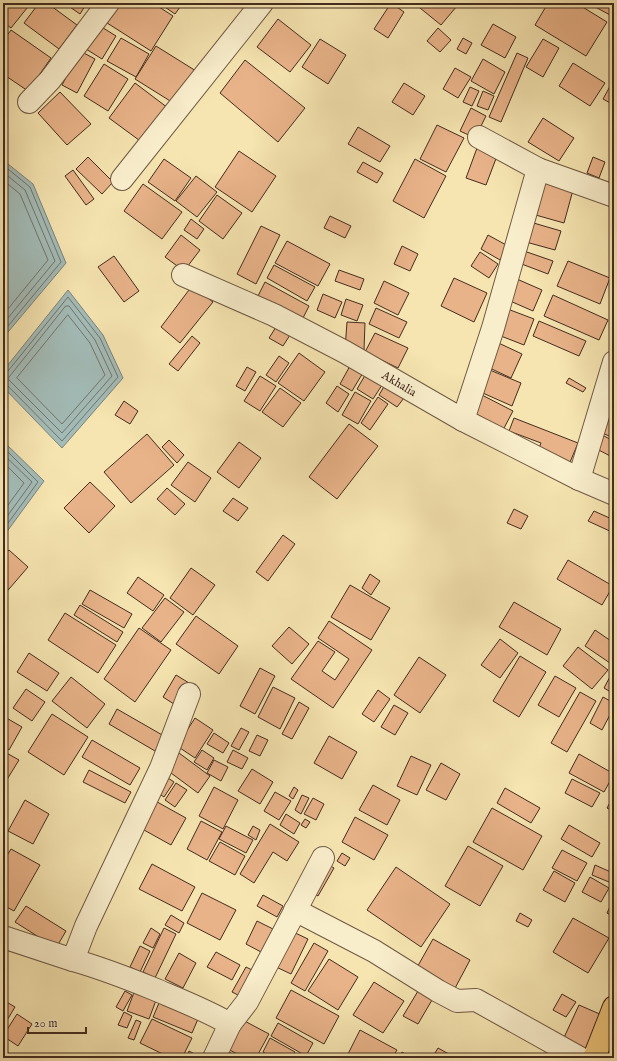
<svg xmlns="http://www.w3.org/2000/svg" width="617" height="1061" viewBox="0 0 617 1061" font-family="'IM FELL English',serif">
<rect width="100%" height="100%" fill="#f6e5b1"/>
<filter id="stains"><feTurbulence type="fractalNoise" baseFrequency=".005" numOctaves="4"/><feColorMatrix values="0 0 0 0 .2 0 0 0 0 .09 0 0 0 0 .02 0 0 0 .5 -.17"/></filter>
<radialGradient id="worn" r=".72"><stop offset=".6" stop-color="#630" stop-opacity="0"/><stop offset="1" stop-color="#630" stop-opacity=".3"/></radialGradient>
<g fill="#a3bcb8" stroke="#7d827b">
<path d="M3,160L33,184L66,263L3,338Z"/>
<path d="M68,290L103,335L123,378L62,448L3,387V371Z"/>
<path d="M3,441L44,481L3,537Z"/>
</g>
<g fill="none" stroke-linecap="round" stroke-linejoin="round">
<g stroke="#74746c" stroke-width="1">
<path d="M3,165L30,187L61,262L3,332"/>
<path d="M3,172L25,190L55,261L3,324"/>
<path d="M3,180L20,194L48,260L3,315"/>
<path d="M66,306H69L95,340L112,376L62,433L8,379Z"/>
<path d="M68,315L90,343L105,375L62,424L17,378Z"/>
<path d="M3,373L8,371L68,297L100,338L118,377L62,441L7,385L3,384"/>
<path d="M3,447L38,482L3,530"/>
<path d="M3,454L32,482L3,522"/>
<path d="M3,462L24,483L3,512"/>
</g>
</g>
<g fill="#e9b389" stroke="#442c1f">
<path d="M3,3H31L11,28L3,22Z"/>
<path d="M39,3H47L77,25L59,49L24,23Z"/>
<path d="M64,3H87L80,14Z"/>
<path d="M116,3H153L173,16L151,51L104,21Z"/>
<path d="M159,3H183L175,14Z"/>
<path d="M391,3L404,12L388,38L374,29Z"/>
<path d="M424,3H453L457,6L441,25L420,8Z"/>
<path d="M548,3H576L607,22L586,56L535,25Z"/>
<path d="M588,3H614V8L610,15Z"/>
<path d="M278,19L311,45L290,72L257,47Z"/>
<path d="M493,24L516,37L505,58L481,45Z"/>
<path d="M100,26L116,36L102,59L86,49Z"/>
<path d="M438,28L451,40L440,52L427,41Z"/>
<path d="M11,30L51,58L28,91L3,74V41Z"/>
<path d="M121,38L149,54L136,77L107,61Z"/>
<path d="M463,38L472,43L466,54L457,49Z"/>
<path d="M320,39L346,55L328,84L302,67Z"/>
<path d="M543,39L559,48L543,77L526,67Z"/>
<path d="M156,46L196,71L175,104L135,79Z"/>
<path d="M80,51L95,59L77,93L62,85Z"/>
<path d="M517,53L528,58L501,122L489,117Z"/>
<path d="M483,59L505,72L494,94L471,81Z"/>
<path d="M245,60L305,108L278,142L220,93Z"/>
<path d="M573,63L605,83L590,106L559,86Z"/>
<path d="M104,64L128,79L108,111L84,96Z"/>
<path d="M455,68L471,77L458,98L443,89Z"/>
<path d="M614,79V105L603,99Z"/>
<path d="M135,83L172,111L147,146L109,118Z"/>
<path d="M404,83L425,96L413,115L392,102Z"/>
<path d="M470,87L479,91L472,106L463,102Z"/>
<path d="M483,91L494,96L488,110L477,106Z"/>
<path d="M60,92L91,124L67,145L38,113Z"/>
<path d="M471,108L486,116L475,138L460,131Z"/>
<path d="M543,118L574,138L559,161L528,142Z"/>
<path d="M437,125L464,138L446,172L420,159Z"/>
<path d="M358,127L390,146L380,162L348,144Z"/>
<path d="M477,148L497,156L486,185L466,178Z"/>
<path d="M239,151L276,176L252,212L215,187Z"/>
<path d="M88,157L113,182L102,194L76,169Z"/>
<path d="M593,157L605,162L599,178L587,173Z"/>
<path d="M164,159L191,178L175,201L148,182Z"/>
<path d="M415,159L446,176L424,218L393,201Z"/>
<path d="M363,162L383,173L377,183L357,172Z"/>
<path d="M537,168L576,179L564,223L525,212Z"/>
<path d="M73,170L94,199L86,205L65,176Z"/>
<path d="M196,176L217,192L197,217L176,201Z"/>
<path d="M143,184L182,212L162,239L124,211Z"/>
<path d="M217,195L242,213L223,239L199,221Z"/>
<path d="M330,216L351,226L345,238L324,228Z"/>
<path d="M191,219L204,229L197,239L184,230Z"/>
<path d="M520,219L561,231L555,250L515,239Z"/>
<path d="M261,226L280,235L256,284L237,274Z"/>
<path d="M181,235L200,250L184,271L165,257Z"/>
<path d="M488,235L508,246L500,260L481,249Z"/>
<path d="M287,241L330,264L318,286L275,263Z"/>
<path d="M402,246L418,254L410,271L394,264Z"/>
<path d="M524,251L553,261L548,274L519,263Z"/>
<path d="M480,252L498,264L489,278L471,266Z"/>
<path d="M114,256L139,291L124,302L98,267Z"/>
<path d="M568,261L610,278L600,304L557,286Z"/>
<path d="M274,265L315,287L307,301L267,278Z"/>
<path d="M339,270L364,279L360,290L335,281Z"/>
<path d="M510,276L542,290L533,311L501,297Z"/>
<path d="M454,278L487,293L474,322L441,306Z"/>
<path d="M384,281L409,293L398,315L374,303Z"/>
<path d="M265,282L309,306L301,322L257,298Z"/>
<path d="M192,286L213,302L180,343L161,327Z"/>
<path d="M323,294L342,302L335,318L317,310Z"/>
<path d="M553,295L608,320L599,340L544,316Z"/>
<path d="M346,299L363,305L357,321L341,315Z"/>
<path d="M497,305L534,319L524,345L488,331Z"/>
<path d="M376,308L407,322L399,338L369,324Z"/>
<path d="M539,321L586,341L579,356L533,336Z"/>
<path d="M347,322L365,323L364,350L345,349Z"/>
<path d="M276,327L290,335L283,346L269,338Z"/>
<path d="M375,333L408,348L398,368L365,352Z"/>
<path d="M192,336L200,343L178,371L169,364Z"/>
<path d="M490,339L522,354L511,378L479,363Z"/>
<path d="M299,353L325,372L304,401L278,383Z"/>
<path d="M279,356L289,363L276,382L266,375Z"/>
<path d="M351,364L364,371L352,391L340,384Z"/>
<path d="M247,367L256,372L245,391L236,386Z"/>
<path d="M485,368L521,383L512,406L476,390Z"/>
<path d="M367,372L384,382L373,399L357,389Z"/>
<path d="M260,376L276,386L260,411L244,401Z"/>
<path d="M569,378L586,388L583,392L566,383Z"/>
<path d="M385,385L404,398L397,407L379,395Z"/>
<path d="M337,386L349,394L338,412L326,403Z"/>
<path d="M280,388L301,403L283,427L262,412Z"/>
<path d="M355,392L371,401L358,424L342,415Z"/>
<path d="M480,394L513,411L503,430L470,413Z"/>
<path d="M614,394V438L595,430Z"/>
<path d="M378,397L388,404L370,430L361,423Z"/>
<path d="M124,401L138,411L130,424L115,415Z"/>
<path d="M514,418L578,443L568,467L536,455L541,443L509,431Z"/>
<path d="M349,424L378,446L337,499L309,477Z"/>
<path d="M147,434L174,465L131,503L104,472Z"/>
<path d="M600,434L614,441V458L593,447Z"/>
<path d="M169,440L184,455L177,463L162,447Z"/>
<path d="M239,442L261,458L239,488L217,472Z"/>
<path d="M188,462L211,478L195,502L171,485Z"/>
<path d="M90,482L115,506L89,533L64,508Z"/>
<path d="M167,488L185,504L175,515L157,499Z"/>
<path d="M233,498L248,508L238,521L223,511Z"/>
<path d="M514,509L528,516L521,529L507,523Z"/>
<path d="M594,511L614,520V533L588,521Z"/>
<path d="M283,535L295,544L268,581L256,572Z"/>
<path d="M9,550L28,567L3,596V556Z"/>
<path d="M568,560L613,586L602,605L557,579Z"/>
<path d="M191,568L215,585L193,615L170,598Z"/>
<path d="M370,574L380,581L371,595L362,588Z"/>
<path d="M138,577L164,595L153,611L127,593Z"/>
<path d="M350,585L390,608L371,640L331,617Z"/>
<path d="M90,590L132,614L124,628L82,604Z"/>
<path d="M165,598L184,612L161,642L142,628Z"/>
<path d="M514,602L561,629L547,655L499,627Z"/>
<path d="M80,605L123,632L117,642L74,615Z"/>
<path d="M65,613L116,645L98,673L48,640Z"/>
<path d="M196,616L238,646L219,674L176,644Z"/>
<path d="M329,621L372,650L333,708L291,679L318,641L335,652L322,671L335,680L349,659L318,638Z"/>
<path d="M289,627L309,644L292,664L272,646Z"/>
<path d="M139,628L171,650L135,702L104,679Z"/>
<path d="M595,630L614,643V657L610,663L585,646Z"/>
<path d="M500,639L518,653L500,678L481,665Z"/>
<path d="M578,647L608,670L592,689L563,666Z"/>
<path d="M29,653L59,673L47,691L17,672Z"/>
<path d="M520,656L546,672L519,717L493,701Z"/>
<path d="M419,657L446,675L420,713L394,695Z"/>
<path d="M260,668L275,676L255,714L240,706Z"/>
<path d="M614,669V694L604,688Z"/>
<path d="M176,675L194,686L180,708L163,697Z"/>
<path d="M555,676L576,688L559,717L538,705Z"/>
<path d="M71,677L105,704L87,728L52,701Z"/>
<path d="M273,687L295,698L280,729L258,717Z"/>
<path d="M26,689L45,702L32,721L13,708Z"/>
<path d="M378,690L390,699L374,722L362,714Z"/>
<path d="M580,692L596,701L567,752L551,743Z"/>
<path d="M603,697L614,703V707L602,730L590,723Z"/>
<path d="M299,702L309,708L292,739L282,734Z"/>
<path d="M394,705L408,713L395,735L381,727Z"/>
<path d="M117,709L164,736L155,751L109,724Z"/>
<path d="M52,714L88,737L64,775L28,752Z"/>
<path d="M3,716L22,727L9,750L3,746Z"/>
<path d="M195,718L213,730L195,758L177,746Z"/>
<path d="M241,728L249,732L239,750L231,746Z"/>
<path d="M214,733L229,743L223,753L207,744Z"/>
<path d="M257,735L268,740L260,756L249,751Z"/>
<path d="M329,736L357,752L342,779L314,763Z"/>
<path d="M92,740L140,768L130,785L82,757Z"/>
<path d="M202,750L214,758L207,770L194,762Z"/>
<path d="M233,750L248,758L242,769L227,762Z"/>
<path d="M3,751L19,760L3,786Z"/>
<path d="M179,753L210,776L198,793L167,770Z"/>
<path d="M579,754L614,774L604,792L569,773Z"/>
<path d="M411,756L431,765L417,795L397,786Z"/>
<path d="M214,760L228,767L221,781L207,773Z"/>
<path d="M441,763L460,774L446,800L426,790Z"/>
<path d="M252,769L273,782L260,804L238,791Z"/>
<path d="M89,770L131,792L125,803L83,782Z"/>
<path d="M162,774L174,782L164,797L152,789Z"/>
<path d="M572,779L600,793L592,807L565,793Z"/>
<path d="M176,783L187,790L175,807L165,800Z"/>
<path d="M373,785L400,800L387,825L359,810Z"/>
<path d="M214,787L238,800L223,829L199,816Z"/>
<path d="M294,787L298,790L293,799L289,796Z"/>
<path d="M505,788L540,808L531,823L497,803Z"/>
<path d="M275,792L291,801L279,820L264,811Z"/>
<path d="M302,795L309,798L301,814L295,810Z"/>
<path d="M614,795V812L607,808Z"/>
<path d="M150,798L186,818L171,845L135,825Z"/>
<path d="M313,798L324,804L316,820L304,814Z"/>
<path d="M25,800L49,814L33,844L8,831Z"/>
<path d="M492,808L542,836L523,870L473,842Z"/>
<path d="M286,814L300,823L294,834L280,825Z"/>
<path d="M355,817L388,835L374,860L342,842Z"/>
<path d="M305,819L310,822L306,828L301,825Z"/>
<path d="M201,821L222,832L207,860L187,849Z"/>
<path d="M270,824L299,842L287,861L273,852L254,883L240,874Z"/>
<path d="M569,825L600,843L592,857L561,839Z"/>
<path d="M226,826L253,840L246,853L219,839Z"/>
<path d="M253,826L260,830L256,840L248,835Z"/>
<path d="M220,842L245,856L235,875L209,861Z"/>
<path d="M468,846L503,866L480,906L445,886Z"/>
<path d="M11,849L40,865L14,911L3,905V862Z"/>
<path d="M562,850L587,863L577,881L552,868Z"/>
<path d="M342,853L350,858L345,866L337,861Z"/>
<path d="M324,862L334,868L318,896L308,890Z"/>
<path d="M152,864L195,887L182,911L139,889Z"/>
<path d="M595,865L613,873L609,882L592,875Z"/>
<path d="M396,867L450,904L421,947L367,910Z"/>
<path d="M554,871L575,883L565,902L543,890Z"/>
<path d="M590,877L609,888L601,902L582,892Z"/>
<path d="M202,893L236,910L220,940L187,923Z"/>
<path d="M263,895L283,906L277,917L257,906Z"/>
<path d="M614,898V917L607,913Z"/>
<path d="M26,906L66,931L56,948L15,922Z"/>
<path d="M520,913L532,920L528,927L516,921Z"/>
<path d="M171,915L184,923L179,933L165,925Z"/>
<path d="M573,918L609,938L588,973L553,952Z"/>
<path d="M257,921L273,929L261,952L246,944Z"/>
<path d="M151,928L160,934L153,948L143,943Z"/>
<path d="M164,928L176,934L155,978L143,972Z"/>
<path d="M289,930L308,939L291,974L272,965Z"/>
<path d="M433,939L470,960L453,992L415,971Z"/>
<path d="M314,943L328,951L305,991L291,983Z"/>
<path d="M140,946L150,951L140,972L130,967Z"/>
<path d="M216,952L240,965L232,980L207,967Z"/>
<path d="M179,953L196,963L183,988L165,979Z"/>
<path d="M329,959L358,977L338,1010L308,991Z"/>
<path d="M246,967L254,971L240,996L232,992Z"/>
<path d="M374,982L404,1001L383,1033L353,1015Z"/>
<path d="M136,987L158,995L149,1019L127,1011Z"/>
<path d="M291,990L339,1016L324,1044L276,1018Z"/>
<path d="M125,991L132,995L123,1011L116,1007Z"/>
<path d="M418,991L432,1000L418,1024L403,1016Z"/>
<path d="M562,994L576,1002L566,1017L553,1010Z"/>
<path d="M162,996L201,1012L192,1033L153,1017Z"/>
<path d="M3,1000L15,1007L3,1027Z"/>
<path d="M579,1005L602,1015L585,1055L561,1044Z"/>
<path d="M124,1012L132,1016L127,1028L118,1025Z"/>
<path d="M17,1014L32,1024L18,1046L3,1036Z"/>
<path d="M237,1017L269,1034L256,1058H245L222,1046Z"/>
<path d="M152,1019L192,1038L182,1058H171L140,1043Z"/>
<path d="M136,1020L141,1022L134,1040L128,1038Z"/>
<path d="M278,1023L313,1043L306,1056L271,1036Z"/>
<path d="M360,1030L397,1050L392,1058H346Z"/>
<path d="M270,1038L295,1052L292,1058H273L263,1052Z"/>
<path d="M438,1048L456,1058H432Z"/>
<path d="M3,1049L16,1058H3Z"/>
<path d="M224,1049L239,1058H219Z"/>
<path d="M189,1051L202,1058H186Z"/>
<path d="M402,1052L412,1058H399Z"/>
</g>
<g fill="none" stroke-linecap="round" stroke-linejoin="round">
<g stroke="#705a44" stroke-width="24">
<g id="minor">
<path d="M29,102L50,80L108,3"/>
<path d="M479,137L538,169L614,196"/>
<path d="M122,179L262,3"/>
<path d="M183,275L274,315L345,352L463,420L579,479L614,494"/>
<path d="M463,420L493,328L538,169"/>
<path d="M579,479L614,362"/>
<path d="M189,694L161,768L86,926L73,960C101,968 127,978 154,989C180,1000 206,1010 230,1024L214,1058"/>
<path d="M295,910L374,951L438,991L457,1001L476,1000L580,1058"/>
<path d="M3,937L73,960"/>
<path d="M230,1024L247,1002L323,858"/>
</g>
</g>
<g stroke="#442c1f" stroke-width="24">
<path id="major" d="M594,1058L614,1007"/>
</g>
<use href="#minor" stroke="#f9eecc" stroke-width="22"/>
<use href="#major" stroke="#ebc278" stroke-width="22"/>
</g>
<g text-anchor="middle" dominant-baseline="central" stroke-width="3" stroke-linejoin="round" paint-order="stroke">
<g font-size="12" fill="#442c1f" stroke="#f9eecc">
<text transform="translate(399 384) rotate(31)">Akhalia</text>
</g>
</g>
<rect width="617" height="1061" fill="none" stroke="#f6e5b1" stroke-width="16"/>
<rect x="4" y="4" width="609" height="1053" fill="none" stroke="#442c1f" stroke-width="2"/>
<rect x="8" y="8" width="601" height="1045" fill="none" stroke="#442c1f"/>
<path d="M28 1027v6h58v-6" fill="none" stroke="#442c1f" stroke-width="2"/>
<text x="34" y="1027" font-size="12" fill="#442c1f" stroke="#f9eecc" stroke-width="3" paint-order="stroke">20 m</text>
<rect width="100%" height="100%" filter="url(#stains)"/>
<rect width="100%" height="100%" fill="url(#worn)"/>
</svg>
